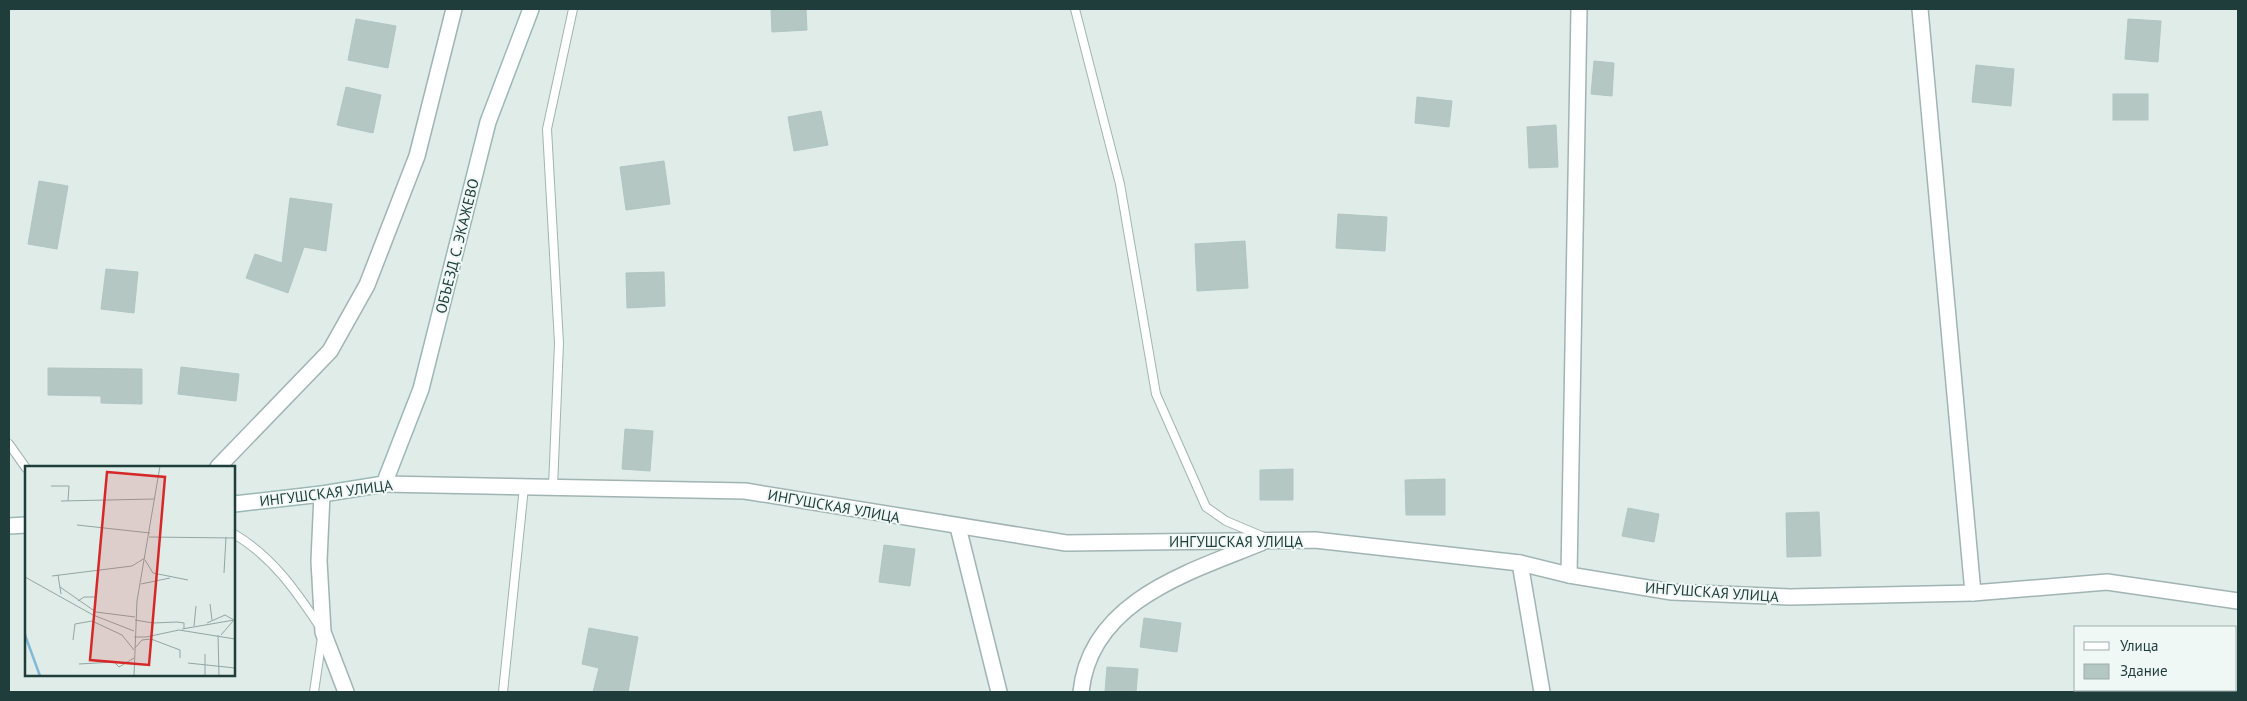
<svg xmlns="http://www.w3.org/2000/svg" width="2247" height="701" viewBox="0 0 2247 701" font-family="'PT Sans',sans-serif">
<rect width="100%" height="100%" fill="#dfece8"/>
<g fill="#b4c7c2" stroke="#b1c6c1">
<path d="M771,9H806L807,30L772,32Z"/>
<path d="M356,19L396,26L388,68L348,60Z"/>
<path d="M2128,19L2161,21L2158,62L2125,59Z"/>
<path d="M1594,61L1614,63L1612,96L1591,94Z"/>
<path d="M1976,65L2014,69L2011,106L1972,102Z"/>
<path d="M346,87L381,95L373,133L337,125Z"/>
<rect x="2113" y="94" width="35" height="26"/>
<path d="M1417,97L1452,101L1449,127L1415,123Z"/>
<path d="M821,111L828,145L794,151L788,117Z"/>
<path d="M1556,125L1558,167L1529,168L1527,127Z"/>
<path d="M664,161L670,204L626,210L620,167Z"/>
<path d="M39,181L68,186L57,249L28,244Z"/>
<path d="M290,198L332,204L326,251L304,247L288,293L246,278L255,254L282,263Z"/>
<path d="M1338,214L1387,217L1385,251L1336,248Z"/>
<path d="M1245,241L1248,288L1197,291L1195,244Z"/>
<path d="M106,269L138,272L134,313L101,309Z"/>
<path d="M664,272L665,306L627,308L626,273Z"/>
<path d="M181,367L239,374L236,401L178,394Z"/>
<path d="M48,368L142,369V404L101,403V396L48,395Z"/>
<path d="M625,429L653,431L650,471L622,469Z"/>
<path d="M1293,469V500H1260V470Z"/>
<path d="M1445,479V515H1406L1405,480Z"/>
<path d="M1628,508L1659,514L1654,542L1622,536Z"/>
<path d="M1819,512L1821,556L1787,557L1786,513Z"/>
<path d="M884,545L915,549L910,586L879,582Z"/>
<path d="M1144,618L1181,623L1177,652L1140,647Z"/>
<path d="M589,628L638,637L628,692H593L599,668L582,664Z"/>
<path d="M1107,667L1138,669L1136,692H1105Z"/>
</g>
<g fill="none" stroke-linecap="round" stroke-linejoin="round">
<g stroke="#a1b4b1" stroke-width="10">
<g id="lane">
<path d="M1075,9L1120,184L1156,394L1206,507L1226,521L1264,537"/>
<path d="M9,444L26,468"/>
<path d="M553,487L559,343L547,129L573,9"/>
<path d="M234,534C272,556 296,591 320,627"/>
<path d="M314,692L322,637"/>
<path d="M503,692L524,487"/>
</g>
</g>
<g stroke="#a1b4b1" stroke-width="18">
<g id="street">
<path d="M1920,9L1973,593"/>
<path d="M218,467L330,351L367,285L417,156L454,9"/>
<path d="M384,484L745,491L1066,543L1315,540L1520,563L1569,575L1672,592L1790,597L1973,593L2107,582L2238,601"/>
<path d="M322,494L319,561L323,632L346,692"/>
<path d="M958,527L999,692"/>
<path d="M1520,563L1542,692"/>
<path d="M1569,575L1579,9"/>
<path d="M1081,692C1090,601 1189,572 1261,543"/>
</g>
</g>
<g stroke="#9cb8b3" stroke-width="18">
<g id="secondary">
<path d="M234,504L322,494L384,484L421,389L488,122L531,9"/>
<path d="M9,526L26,525"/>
</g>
</g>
<use href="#lane" stroke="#fff" stroke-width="8"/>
<use href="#street" stroke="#fff" stroke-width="15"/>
<use href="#secondary" stroke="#fff" stroke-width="15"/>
</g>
<g text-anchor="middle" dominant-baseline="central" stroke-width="4" stroke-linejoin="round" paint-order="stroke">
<g font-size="15" fill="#1e3d3b" stroke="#f0f8f5">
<text transform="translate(457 246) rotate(-76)">ОБЪЕЗД С. ЭКАЖЕВО</text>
<text transform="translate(326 493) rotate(-7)">ИНГУШСКАЯ УЛИЦА</text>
<text transform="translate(834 506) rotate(10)">ИНГУШСКАЯ УЛИЦА</text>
<text x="1236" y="541">ИНГУШСКАЯ УЛИЦА</text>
<text transform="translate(1712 592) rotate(4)">ИНГУШСКАЯ УЛИЦА</text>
</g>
</g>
<g transform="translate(25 466)">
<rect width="210" height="210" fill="#dfece8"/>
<path fill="none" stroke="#81bad6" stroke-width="2.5" d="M0,169L15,210"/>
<path fill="none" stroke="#92a6a3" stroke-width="1" d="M26,20H44L43,35M36,35L129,33M52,59L125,67M124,71L210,72M120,94L128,107L163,114M199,107L201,71M33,109L36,128M27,110L107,100L120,92M0,111L68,149L109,165M116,118L145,112M35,121L71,146L110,151M53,135L59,131H70M185,138L187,154M110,154L128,157L152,156L159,157V162M182,157L200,149L209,154M169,160L171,140M157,163L209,154M193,169L194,210M196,169L208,155M109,171H121L154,164L210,173M48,174L50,158L67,155L97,169L109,184M110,182L117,174L126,173L155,184V192M163,197L210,202M54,198L89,196L94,201L109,192M109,210L112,135L135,0M180,210V188"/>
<path fill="#d62828" fill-opacity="0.15" stroke="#d62828" stroke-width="2.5" d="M82,6L140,11L124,199L65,194Z"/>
<rect width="210" height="210" fill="none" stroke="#1e3d3b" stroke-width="2.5"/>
</g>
<rect width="2247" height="701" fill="none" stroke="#1e3d3b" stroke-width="20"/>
<rect x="2074" y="626" width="162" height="65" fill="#f0f8f5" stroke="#9cadab"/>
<rect x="2084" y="642" width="25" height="8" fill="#ffffff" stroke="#9cadab"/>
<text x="2120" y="651" font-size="15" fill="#1e3d3b">Улица</text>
<rect x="2084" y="664" width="25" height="15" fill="#b4c7c2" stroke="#9cadab"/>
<text x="2120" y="676" font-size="15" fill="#1e3d3b">Здание</text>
</svg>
